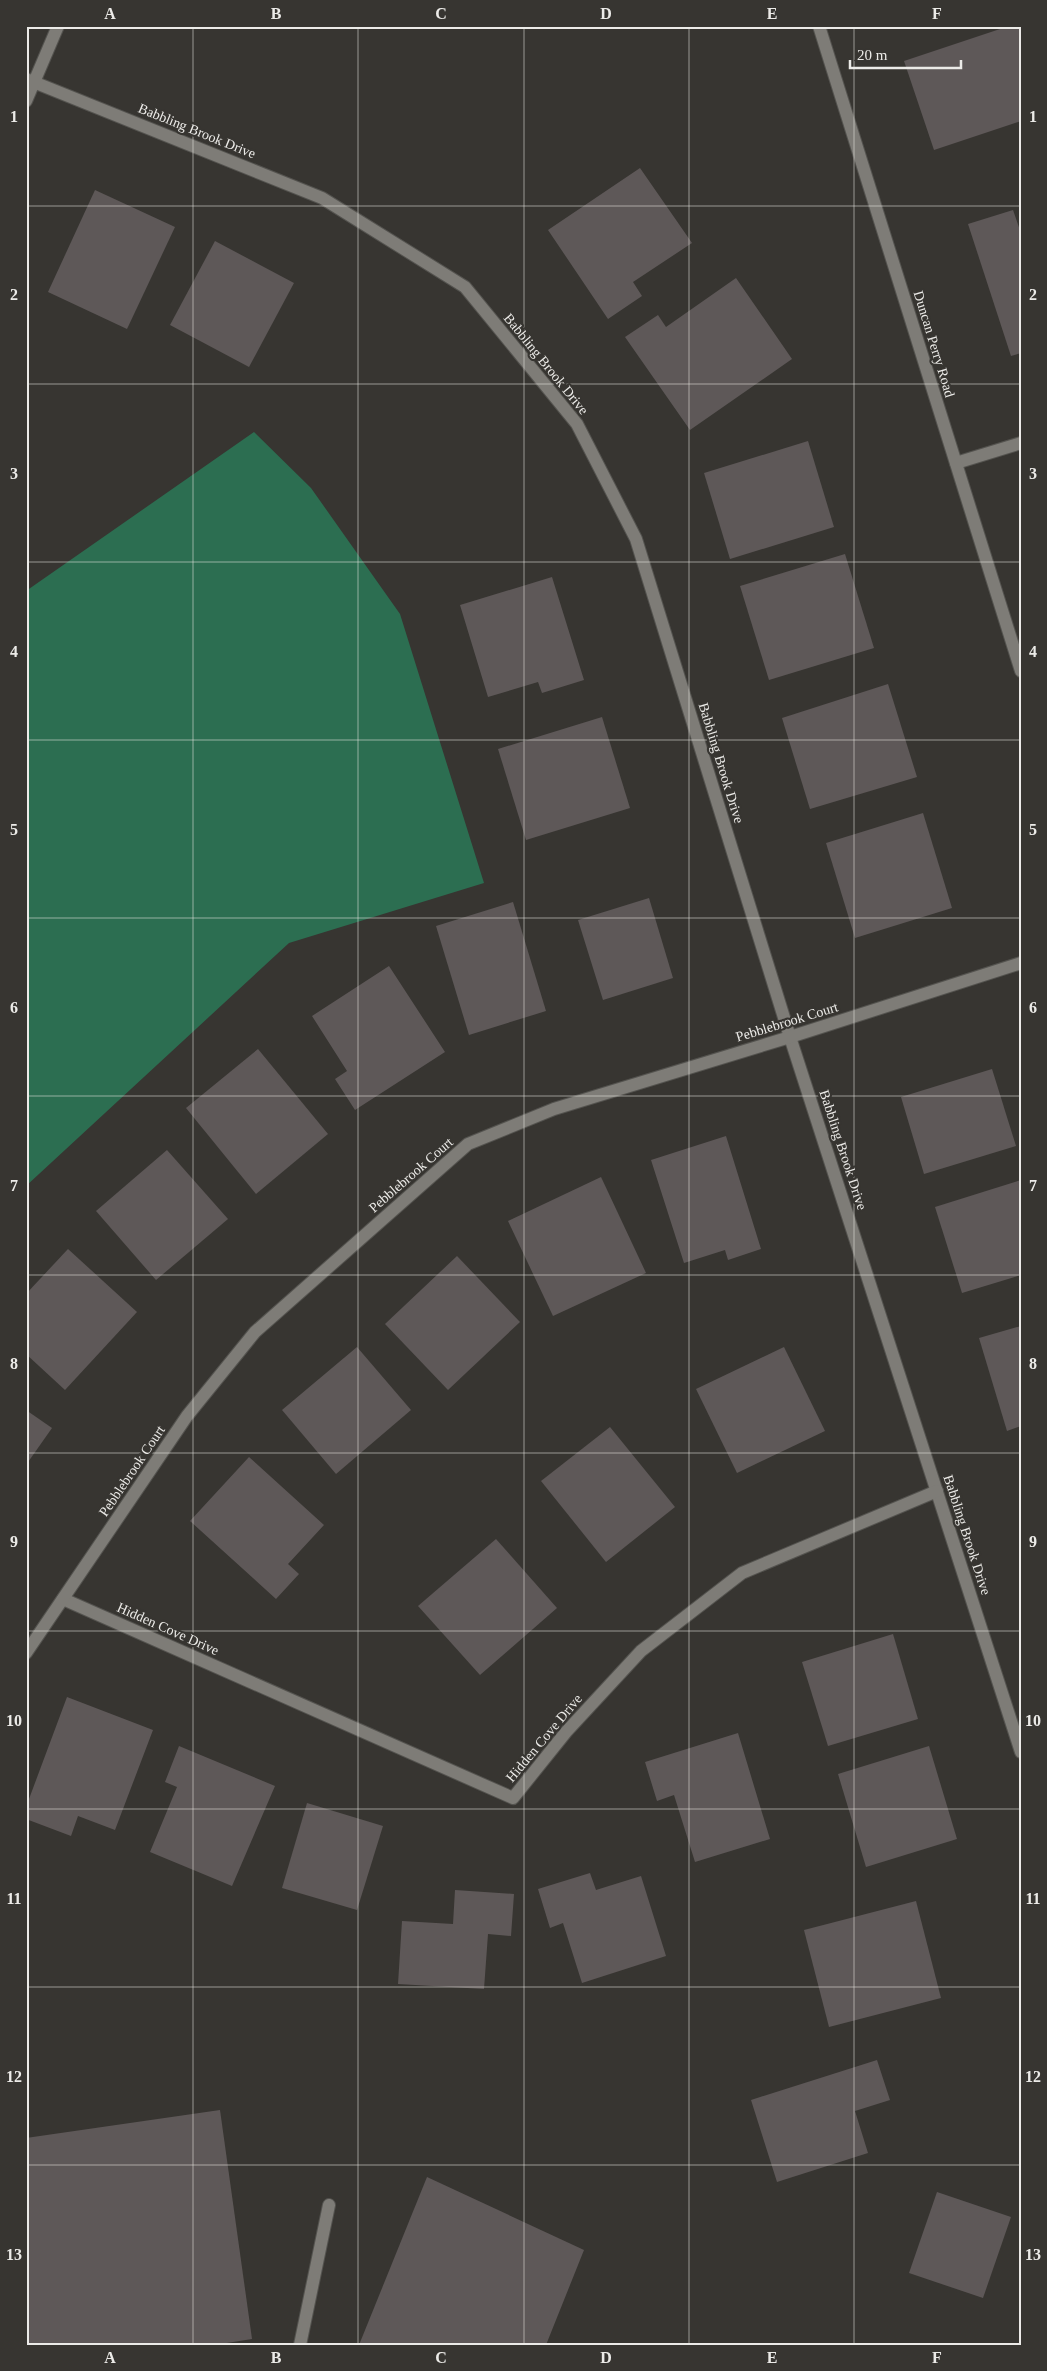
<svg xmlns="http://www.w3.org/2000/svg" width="1047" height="2371" viewBox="0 0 1047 2371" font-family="'Times New Roman',serif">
<rect width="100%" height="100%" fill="#373531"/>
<path fill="#2c6e51" d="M254,432L311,488L400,614L484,883L289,943L26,1186V591Z"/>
<g fill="#5e5858">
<path d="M1009,26H1020L1021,28V121L934,150L904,61Z"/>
<path d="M640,168L692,243L633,282L642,296L608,319L548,230Z"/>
<path d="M95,190L175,227L127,329L48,292Z"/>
<path d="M1013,210L1021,233V353L1011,356L968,224Z"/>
<path d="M215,241L294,283L249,367L170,325Z"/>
<path d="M736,278L792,359L690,430L625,337L658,315L666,327Z"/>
<path d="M808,441L834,527L730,559L704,473Z"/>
<path d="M845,554L874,648L769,680L740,586Z"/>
<path d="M552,577L584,680L542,693L538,682L488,697L460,605Z"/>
<path d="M888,684L917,777L810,809L782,718Z"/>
<path d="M602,717L630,808L526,840L498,749Z"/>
<path d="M923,813L952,908L855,938L826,843Z"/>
<path d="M649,898L673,978L603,1000L578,920Z"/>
<path d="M513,902L546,1011L469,1035L436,926Z"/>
<path d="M389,966L445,1052L355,1110L335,1079L347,1071L312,1016Z"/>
<path d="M258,1049L328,1134L256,1194L186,1108Z"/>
<path d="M992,1069L1016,1146L924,1174L901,1097Z"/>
<path d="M726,1136L761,1249L728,1260L725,1250L684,1263L651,1160Z"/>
<path d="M167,1150L228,1219L156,1280L96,1211Z"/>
<path d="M601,1177L646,1273L553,1316L508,1221Z"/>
<path d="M1021,1180V1275L962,1293L935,1207Z"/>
<path d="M68,1249L137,1312L65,1390L26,1354V1294Z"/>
<path d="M457,1256L520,1322L448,1390L385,1324Z"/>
<path d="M1021,1326V1426L1007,1431L979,1338Z"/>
<path d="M357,1347L411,1410L336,1474L282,1410Z"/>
<path d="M784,1347L825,1431L737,1473L696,1389Z"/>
<path d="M26,1410L52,1428L26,1465Z"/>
<path d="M610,1427L675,1507L606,1562L541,1481Z"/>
<path d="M249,1457L324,1525L288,1564L299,1574L276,1599L190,1521Z"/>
<path d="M496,1539L557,1608L480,1675L418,1606Z"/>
<path d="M893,1634L918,1719L828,1746L802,1662Z"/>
<path d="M67,1697L153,1730L115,1830L78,1816L71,1836L26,1819V1807Z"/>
<path d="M738,1733L770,1839L695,1862L674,1795L657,1801L645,1762Z"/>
<path d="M179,1746L275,1786L232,1886L150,1852L177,1787L165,1782Z"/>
<path d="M929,1746L957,1839L866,1867L838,1774Z"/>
<path d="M307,1803L383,1826L357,1910L282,1888Z"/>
<path d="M590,1873L596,1890L641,1876L666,1956L582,1983L563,1923L550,1928L538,1889Z"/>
<path d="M455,1890L514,1894L511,1936L488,1934L484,1989L398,1984L402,1921L453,1924Z"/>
<path d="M916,1901L941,1998L829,2027L804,1930Z"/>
<path d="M877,2060L890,2100L855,2111L868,2153L777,2182L751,2100Z"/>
<path d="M220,2110L252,2339L214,2345H26V2138Z"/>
<path d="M427,2177L584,2250L546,2345H359Z"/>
<path d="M937,2192L1011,2217L983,2298L909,2273Z"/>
</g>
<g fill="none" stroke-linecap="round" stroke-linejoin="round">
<g stroke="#54534f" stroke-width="14">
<path id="lane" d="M300,2345L329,2205"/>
</g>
<g stroke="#54534f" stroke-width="14">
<g id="street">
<path d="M26,79L322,198L465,287L577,424L636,539L790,1037L1021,1752"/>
<path d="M26,101L58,26"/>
<path d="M956,463L1021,443"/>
<path d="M63,1599L513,1798L566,1732L641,1651L742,1573L937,1491"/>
<path d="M26,1653L187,1416L255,1332L468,1144L554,1109L790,1037L1021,963"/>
</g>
</g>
<g stroke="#54534f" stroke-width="14">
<path id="secondary" d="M819,26L1021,671"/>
</g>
<use href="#lane" stroke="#7e7c77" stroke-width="12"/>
<use href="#street" stroke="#7e7c77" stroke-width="12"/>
<use href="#secondary" stroke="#7e7c77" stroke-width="12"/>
</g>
<path fill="none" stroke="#ecebe8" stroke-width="1" stroke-opacity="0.55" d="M193,26V2345M358,26V2345M524,26V2345M689,26V2345M854,26V2345M26,206H1021M26,384H1021M26,562H1021M26,740H1021M26,918H1021M26,1096H1021M26,1275H1021M26,1453H1021M26,1631H1021M26,1809H1021M26,1987H1021M26,2165H1021"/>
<g text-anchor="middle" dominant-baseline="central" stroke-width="4.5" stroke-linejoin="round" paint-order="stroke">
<g font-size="14" fill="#ecebe8" stroke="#373531">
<text transform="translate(197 131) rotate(22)">Babbling Brook Drive</text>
<text transform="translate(934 344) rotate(73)">Duncan Perry Road</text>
<text transform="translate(546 364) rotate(51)">Babbling Brook Drive</text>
<text transform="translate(721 763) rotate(73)">Babbling Brook Drive</text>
<text transform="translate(787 1022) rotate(-17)">Pebblebrook Court</text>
<text transform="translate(843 1150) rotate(72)">Babbling Brook Drive</text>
<text transform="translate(411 1175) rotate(-41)">Pebblebrook Court</text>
<text transform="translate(132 1471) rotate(-56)">Pebblebrook Court</text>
<text transform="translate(967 1535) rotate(72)">Babbling Brook Drive</text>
<text transform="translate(168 1629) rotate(24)">Hidden Cove Drive</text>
<text transform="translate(544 1738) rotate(-50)">Hidden Cove Drive</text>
</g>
</g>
<rect width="1047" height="2371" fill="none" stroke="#373531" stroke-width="55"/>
<path d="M850 60v8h111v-8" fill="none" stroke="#ecebe8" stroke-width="2.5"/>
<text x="857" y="60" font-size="15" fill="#ecebe8" stroke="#373531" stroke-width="4" paint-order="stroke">20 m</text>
<rect x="28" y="28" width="992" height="2316" fill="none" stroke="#ecebe8" stroke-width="2"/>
<g font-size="16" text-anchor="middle" font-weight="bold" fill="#ecebe8">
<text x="110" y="19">A</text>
<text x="276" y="19">B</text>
<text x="441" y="19">C</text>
<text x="606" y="19">D</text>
<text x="772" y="19">E</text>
<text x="937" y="19">F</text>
<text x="14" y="122">1</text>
<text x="1033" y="122">1</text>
<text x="14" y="300">2</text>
<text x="1033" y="300">2</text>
<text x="14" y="479">3</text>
<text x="1033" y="479">3</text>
<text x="14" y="657">4</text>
<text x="1033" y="657">4</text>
<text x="14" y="835">5</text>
<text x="1033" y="835">5</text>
<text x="14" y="1013">6</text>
<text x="1033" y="1013">6</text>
<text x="14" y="1191">7</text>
<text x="1033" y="1191">7</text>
<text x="14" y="1369">8</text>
<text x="1033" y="1369">8</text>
<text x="14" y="1547">9</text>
<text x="1033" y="1547">9</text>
<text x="14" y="1726">10</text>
<text x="1033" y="1726">10</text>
<text x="14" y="1904">11</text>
<text x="1033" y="1904">11</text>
<text x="14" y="2082">12</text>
<text x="1033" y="2082">12</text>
<text x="14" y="2260">13</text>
<text x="1033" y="2260">13</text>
<text x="110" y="2363">A</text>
<text x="276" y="2363">B</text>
<text x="441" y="2363">C</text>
<text x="606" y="2363">D</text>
<text x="772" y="2363">E</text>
<text x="937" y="2363">F</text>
</g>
</svg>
